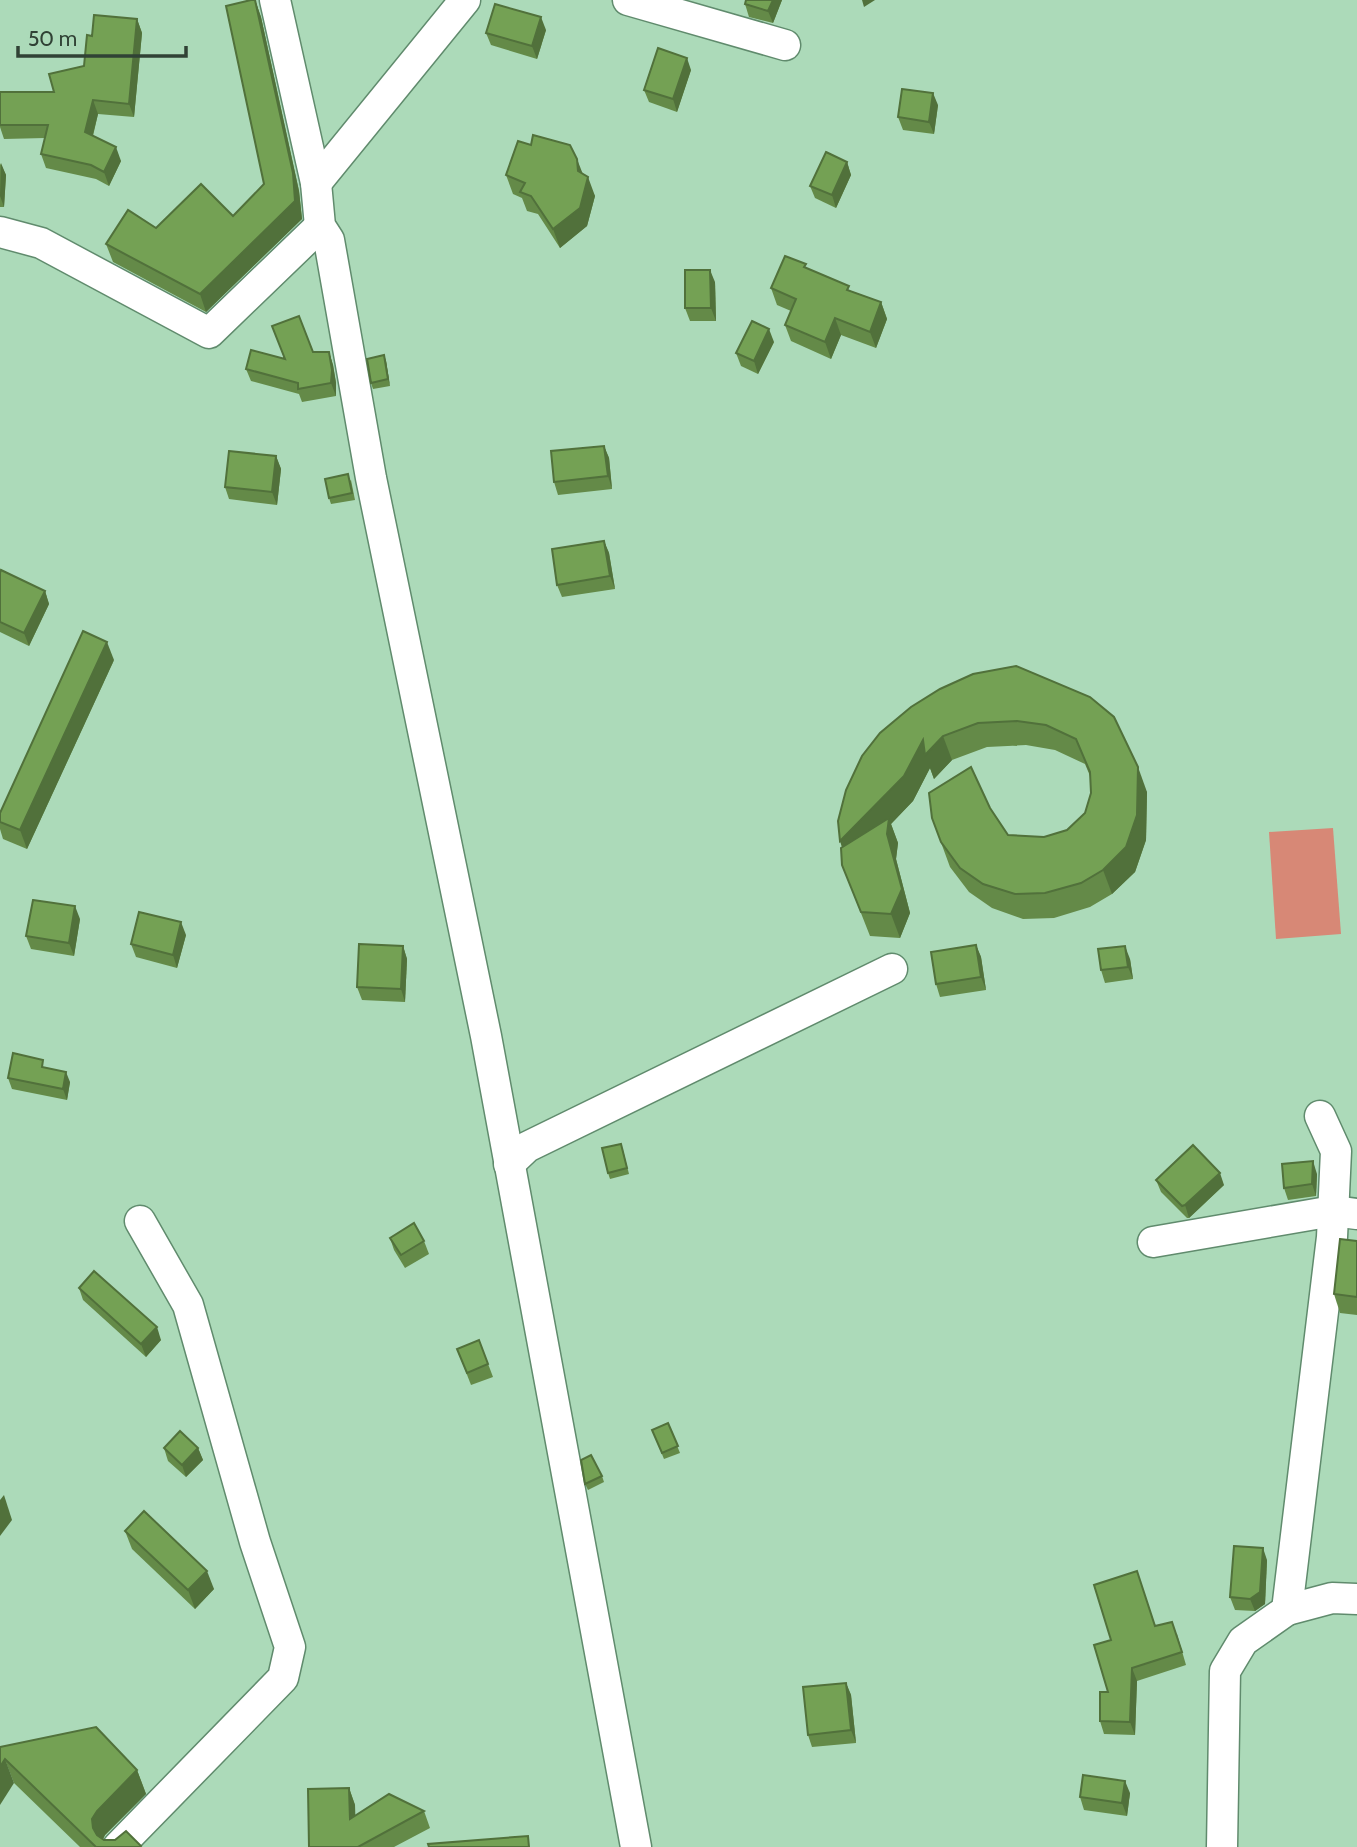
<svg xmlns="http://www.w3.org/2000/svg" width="1357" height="1847" viewBox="0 0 1357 1847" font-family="Cabin,sans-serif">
<rect width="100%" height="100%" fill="#acdab9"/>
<path fill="#d78876" d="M1333,828L1341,934L1276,939L1269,832Z"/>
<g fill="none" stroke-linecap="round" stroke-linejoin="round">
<g stroke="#608b6d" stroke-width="33">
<g id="minor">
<path d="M275,0L316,183L320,226L329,240L371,478L486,1036L636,1847"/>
<path d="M628,0L785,45"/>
<path d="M316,183L465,0"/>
<path d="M0,232L41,243L209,333L320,226"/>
<path d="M509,1164L527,1147L892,969"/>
<path d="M1153,1242L1333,1211L1357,1214"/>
<path d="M1287,1610L1332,1598L1357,1599"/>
<path d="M118,1847L283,1678L290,1647L255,1542L188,1305L140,1221"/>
<path d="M1222,1847L1225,1671L1243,1641L1287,1610L1332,1237L1336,1151L1320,1116"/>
</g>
</g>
<use href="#minor" stroke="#fff" stroke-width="30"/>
</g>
<g fill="#648a48">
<path d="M255,0L261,17L299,191L302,219L206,312L113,262L106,244L156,228L233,216L264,184Z"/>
<path d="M746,0H782L773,23L749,17L745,4Z"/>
<path d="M137,19L142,33L134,117L98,114L93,136L121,161L109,186L96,179L46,168L41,154L45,138L4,139L0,127V92H54L84,66L92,36Z"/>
<path d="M546,30L537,59L491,45L486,33Z"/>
<path d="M691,70L677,112L649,102L644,90Z"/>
<path d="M938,105L934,134L903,130L898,117Z"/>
<path d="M847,162L851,175L836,208L815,198L810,186Z"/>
<path d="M0,163L6,175L4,207H0Z"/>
<path d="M582,174L595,196L587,226L560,248L538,214L527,211L522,198L513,194L506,175Z"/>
<path d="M807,268L851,291L881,302L887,319L876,348L841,335L831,359L791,341L785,325L791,311L777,305L771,288Z"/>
<path d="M715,282L716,321H690L685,308Z"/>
<path d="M774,342L758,374L741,366L736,353Z"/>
<path d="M313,352H329L333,365L336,383V396L302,402L299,394L251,381L246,369Z"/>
<path d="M384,355L386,361L390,386L373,389L371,383Z"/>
<path d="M604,446L609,458L612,489L558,495L554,482Z"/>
<path d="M276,456L281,469L277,505L229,499L225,487Z"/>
<path d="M351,480L355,500L331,504L329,498Z"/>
<path d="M604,541L609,553L615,589L562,597L557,585Z"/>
<path d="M0,573L45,591L49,604L29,646L0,632Z"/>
<path d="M114,660L27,849L3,839L0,829V813Z"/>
<path d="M1016,666L1147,792L1146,840L1135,872L1112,894L1090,907L1054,918L1023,919L992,908L969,892L950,867L932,818L990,808L1008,835L1044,837L1067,830L1085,813L1091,793L1090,776L1085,764L1055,750L1026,745L987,747L952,760L934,779L930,768L913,801L891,824L898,843L896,859L910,913L900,938L870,936L842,865V847L840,841L838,821Z"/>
<path d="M80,919L74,956L31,949L26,936Z"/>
<path d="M186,935L177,968L136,957L131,944Z"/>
<path d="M976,945L981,957L986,990L940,997L936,984Z"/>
<path d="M403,946L407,959L405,1002L362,1000L357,987Z"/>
<path d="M1130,959L1133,979L1105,983L1101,970Z"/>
<path d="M8,1078L70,1082L67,1100L12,1089Z"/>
<path d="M623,1150L629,1174L610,1179L608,1173Z"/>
<path d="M1317,1174L1316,1196L1288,1200L1284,1188Z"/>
<path d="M1156,1180L1224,1185L1189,1218H1187L1161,1192Z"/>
<path d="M390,1238L424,1241L429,1254L405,1268L394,1250Z"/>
<path d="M1357,1241V1315L1340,1313L1334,1294Z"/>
<path d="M79,1288L161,1340L146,1357L83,1300Z"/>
<path d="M479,1340L493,1377L471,1385L457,1349Z"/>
<path d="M668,1423L680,1453L664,1459L652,1430Z"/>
<path d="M164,1448H198L203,1460L186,1477L168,1461Z"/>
<path d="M602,1476L604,1482L588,1490L585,1484Z"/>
<path d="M125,1531L214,1589L195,1609L132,1549Z"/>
<path d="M1267,1560L1265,1604L1255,1611L1235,1610L1230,1597Z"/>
<path d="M1156,1626L1177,1634L1186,1665L1137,1681L1135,1735L1104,1734L1100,1721L1108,1692Z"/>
<path d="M846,1683L851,1695L856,1743L812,1747L808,1735Z"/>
<path d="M0,1747L137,1770L146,1794L105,1835L103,1839L142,1847H80L14,1783Z"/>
<path d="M349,1788L355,1805V1815L424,1811L430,1828L394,1847H309Z"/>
<path d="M1130,1793L1127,1816L1084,1810L1080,1797Z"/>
</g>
<g fill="#51713b">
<path d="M255,0L261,17L299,191L302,219L206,312L200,294L295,201Z"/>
<path d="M773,0H782L773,23L768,11Z"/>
<path d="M862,0H875L864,7Z"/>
<path d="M541,17L546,30L537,59L532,46Z"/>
<path d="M137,19L142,33L134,117L129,104Z"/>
<path d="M687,58L691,70L677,112L673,99Z"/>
<path d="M933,93L938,105L934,134L929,122Z"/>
<path d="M93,100L98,114L90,146L85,132Z"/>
<path d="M116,147L121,161L109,186L104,172Z"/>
<path d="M577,159L584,177H588L595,196L587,226L560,248L553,229L578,171Z"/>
<path d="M847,162L851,175L836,208L832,195Z"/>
<path d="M1,163L6,175L4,207L0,196Z"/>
<path d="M710,270L715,282L716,321L711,308Z"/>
<path d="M881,302L887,319L876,348L870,332Z"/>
<path d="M835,318L841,335L831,359L825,342Z"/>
<path d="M769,329L774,342L758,374L754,361Z"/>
<path d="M329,352L333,365L336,383V396L331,383Z"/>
<path d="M384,355L386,361L390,386L388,379Z"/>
<path d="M604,446L609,458L612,489L608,476Z"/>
<path d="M276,456L281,469L277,505L272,492Z"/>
<path d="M604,541L609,553L615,589L610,576Z"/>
<path d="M45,591L49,604L29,646L24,633Z"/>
<path d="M107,642L114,660L27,849L20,830Z"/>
<path d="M943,736L952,760L934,779L930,768L913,801L891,824L898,843L896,859L910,913L900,938L891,914L849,866L840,841L923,740Z"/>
<path d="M1138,767L1147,792L1146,840L1135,872L1112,894L1103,870Z"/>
<path d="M75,906L80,919L74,956L69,943Z"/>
<path d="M181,922L186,935L177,968L173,955Z"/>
<path d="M976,945L981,957L986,990L981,977Z"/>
<path d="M403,946L407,959L405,1002L401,989Z"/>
<path d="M1125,946L1130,959L1133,979L1128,967Z"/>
<path d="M66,1072L70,1082L67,1100L63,1089Z"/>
<path d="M1313,1161L1317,1174L1316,1196L1312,1184Z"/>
<path d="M1220,1173L1224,1185L1189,1218L1185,1205Z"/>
<path d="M157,1327L161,1340L146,1357L141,1344Z"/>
<path d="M198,1448L203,1460L186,1477L182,1465Z"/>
<path d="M4,1495L12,1520L0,1536V1500Z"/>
<path d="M1263,1548L1267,1560L1265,1604L1255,1611L1250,1599Z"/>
<path d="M207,1571L214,1589L195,1609L188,1590Z"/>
<path d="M1132,1668L1137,1681L1135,1735L1130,1722Z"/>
<path d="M846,1683L851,1695L856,1743L851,1730Z"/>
<path d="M5,1759L14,1783L0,1805V1767Z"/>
<path d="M137,1770L146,1794L105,1835L101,1843L93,1828L92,1819L97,1811Z"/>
<path d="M1125,1781L1130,1793L1127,1816L1122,1803Z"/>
<path d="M349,1788L355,1805L356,1836L350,1819Z"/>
</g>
<g fill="#74a154" stroke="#51713b" stroke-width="2">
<path d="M251,0H255L293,173L295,201L200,294L106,244L128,210L156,228L201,184L233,216L264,184L226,6Z"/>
<path d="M746,0H773L768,11L745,4Z"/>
<path d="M495,4L541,17L532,46L486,33Z"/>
<path d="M94,15L137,19L129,104L93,100L85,132L116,147L104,172L91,165L41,154L48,125H0V92H54L49,74L84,66L87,35L92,36Z"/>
<path d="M658,48L687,58L673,99L644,90Z"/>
<path d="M902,89L933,93L929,122L898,117Z"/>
<path d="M533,135L570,145L577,159L578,171L588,177L580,208L553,229L531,196L520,192L525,183L506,175L518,141L531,145Z"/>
<path d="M826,152L847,162L832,195L810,186Z"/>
<path d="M785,256L806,264L804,267L849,286L847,290L881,302L870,332L835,318L825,342L785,325L796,299L771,288Z"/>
<path d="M685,270H710L711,308H685Z"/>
<path d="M299,316L313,352H329L332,370L331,383L298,389V383L246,369L251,350L285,359L272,326Z"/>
<path d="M752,321L769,329L754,361L736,353Z"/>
<path d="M384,355L388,379L371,383L367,359Z"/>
<path d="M604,446L608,476L554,482L551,451Z"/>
<path d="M229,451L276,456L272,492L225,487Z"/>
<path d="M348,474L352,493L329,498L325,479Z"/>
<path d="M604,541L610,576L557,585L552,549Z"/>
<path d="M1,570L45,591L24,633L0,622V573Z"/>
<path d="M83,631L107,642L20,830L0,822V813Z"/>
<path d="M1016,666L1090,697L1114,717L1138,767L1137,815L1126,847L1103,870L1081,883L1045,893L1015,894L983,884L960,868L941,842L932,818L929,793L971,767L990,808L1008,835L1044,837L1067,830L1085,813L1091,793L1090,772L1076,739L1046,725L1017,721L978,723L943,736L925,755L923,740L904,776L840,841L838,821L846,790L862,756L880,733L911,707L940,689L973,674Z"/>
<path d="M889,818L887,834L902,889L891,914L861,912L842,865L841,848Z"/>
<path d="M33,900L75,906L69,943L26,936Z"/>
<path d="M139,912L181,922L173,955L131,944Z"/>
<path d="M359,944L403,946L401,989L357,987Z"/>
<path d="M976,945L981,977L936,984L931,952Z"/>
<path d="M1125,946L1128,967L1101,970L1098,949Z"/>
<path d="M13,1053L43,1060L42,1067L66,1072L63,1089L8,1078Z"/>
<path d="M621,1144L627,1168L608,1173L602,1148Z"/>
<path d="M1193,1145L1220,1173L1185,1205L1182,1206L1156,1180Z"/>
<path d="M1313,1161L1312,1184L1284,1188L1282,1164Z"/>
<path d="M414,1223L424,1241L401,1255L390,1238Z"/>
<path d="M1340,1239L1357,1241V1297L1334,1294Z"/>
<path d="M94,1271L157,1327L141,1344L79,1288Z"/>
<path d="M479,1340L488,1364L467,1373L457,1349Z"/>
<path d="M668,1423L678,1446L662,1453L652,1430Z"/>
<path d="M180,1431L198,1448L182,1465L164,1448Z"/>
<path d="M591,1455L602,1476L585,1484L581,1460Z"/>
<path d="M144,1511L207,1571L188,1590L125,1531Z"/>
<path d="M1234,1546L1263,1548L1260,1592L1250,1599L1230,1597Z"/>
<path d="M1137,1571L1155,1626L1172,1622L1182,1652L1132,1668L1130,1722L1100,1721V1692H1108L1094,1645L1111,1640L1094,1585Z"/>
<path d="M846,1683L851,1730L808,1735L803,1687Z"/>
<path d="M96,1727L137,1770L97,1811L92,1819L93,1828L97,1835L104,1840H115L126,1831L141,1846L140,1847H96L5,1759L0,1767V1747Z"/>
<path d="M1083,1775L1125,1781L1122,1803L1080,1797Z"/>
<path d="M349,1788L350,1819L389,1794L424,1811L358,1847H309L308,1789Z"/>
<path d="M528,1836L529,1847H429L428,1844Z"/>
</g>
<path d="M18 46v10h168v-10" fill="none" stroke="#304235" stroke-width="3.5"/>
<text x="28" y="46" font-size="21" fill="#304235" stroke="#acdab9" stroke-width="5" paint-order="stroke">50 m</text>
</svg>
